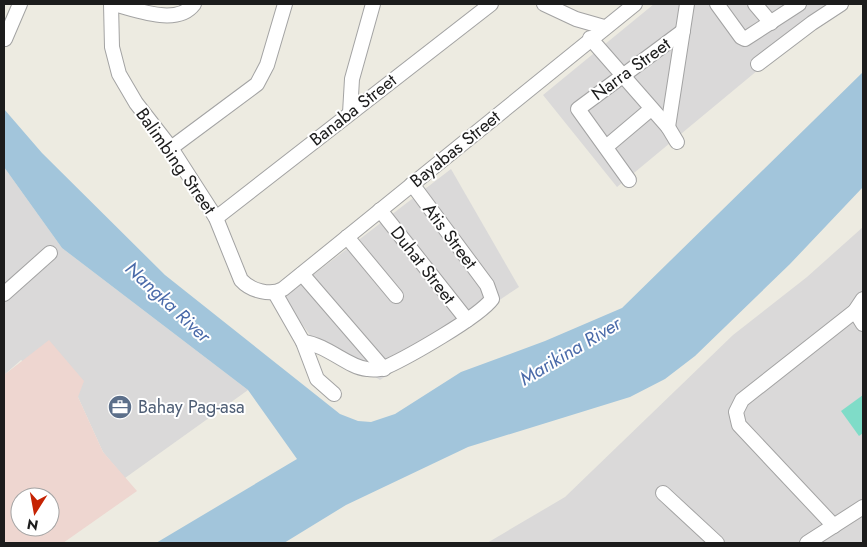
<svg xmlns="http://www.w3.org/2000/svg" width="867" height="547" viewBox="0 0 867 547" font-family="Jost,sans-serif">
<rect width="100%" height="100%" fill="#edebe1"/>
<g fill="#dad9d9">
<path d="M654,4H845L758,70L617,187L543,95Z"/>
<path d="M4,167L62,248L248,390L125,478L103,452L78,397L21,360L4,375Z"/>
<path d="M451,169L519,287L380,380L310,335L283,298Z"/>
<path d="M863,227V543H487L565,497L733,335L807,277Z"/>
</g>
<path fill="#eed6d0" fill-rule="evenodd" d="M49,340L84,381L78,397L103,452L137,491L63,543H4V375ZM20,497H50V527H20Z"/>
<path fill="#7fdcc8" d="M863,395V433L859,436L841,411Z"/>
<path fill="#a2c5db" d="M863,72V187L790,264L695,356L665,379L630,397L468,447L346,505L284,543H156L297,459L248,390L62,248L4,167V109L42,153L165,275L340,414L358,421L371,422L395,414L461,372L545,341L622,308Z"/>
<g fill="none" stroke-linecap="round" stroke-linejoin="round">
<g stroke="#a3a3a3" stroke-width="16">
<g id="minor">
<path d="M111,4L112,47L119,74L136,103L171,148L216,218L241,280C251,291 271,296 283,289L635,4"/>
<path d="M113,4C135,9 177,27 194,4"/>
<path d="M544,4L576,19L604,27"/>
<path d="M717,4L741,37L745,39L799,4"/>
<path d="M755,4L771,23"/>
<path d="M590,38L668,127L677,142"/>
<path d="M5,39L20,4"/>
<path d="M758,64L812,23L841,4"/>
<path d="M350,113L352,79L373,4"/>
<path d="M668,127L687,4"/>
<path d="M606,147L651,109"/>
<path d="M171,148L257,84L267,65L285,4"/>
<path d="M629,180L578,109L683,31"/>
<path d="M380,210L467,320"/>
<path d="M216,218L491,4"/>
<path d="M347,237L396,296"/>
<path d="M302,274L384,369"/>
<path d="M275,293L303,342L317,379L334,394"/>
<path d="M4,294L50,253"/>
<path d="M855,311L863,324"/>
<path d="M303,342C328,345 347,367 367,369C372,370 381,370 386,367C408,357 479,317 492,299L487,285L412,184"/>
<path d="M663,493L717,543"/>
<path d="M834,526L739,425L736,412L742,400L855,311L863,299"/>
<path d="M807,543L863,507"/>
</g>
</g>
<use href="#minor" stroke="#fff" stroke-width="14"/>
</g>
<defs>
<g id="office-disc" transform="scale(1.25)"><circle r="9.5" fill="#5c6f8a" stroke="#fff"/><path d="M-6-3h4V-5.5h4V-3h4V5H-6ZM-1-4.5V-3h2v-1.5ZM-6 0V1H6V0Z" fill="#fff"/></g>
</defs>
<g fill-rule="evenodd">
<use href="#office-disc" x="120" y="407"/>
</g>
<g text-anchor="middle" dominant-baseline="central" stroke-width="4" stroke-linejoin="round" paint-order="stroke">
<g font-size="18" fill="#1c1c1c" stroke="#fff">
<text transform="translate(631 69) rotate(-36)">Narra Street</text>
<text transform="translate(353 110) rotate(-38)">Banaba Street</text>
<text transform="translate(455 149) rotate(-39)">Bayabas Street</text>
<text transform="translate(176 161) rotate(55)">Balimbing Street</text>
<text transform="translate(450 236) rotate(53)">Atis Street</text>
<text transform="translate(423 265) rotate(52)">Duhat Street</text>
</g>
<g font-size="18" fill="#4e5e75" stroke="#fff" text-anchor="start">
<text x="138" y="407">Bahay Pag-asa</text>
</g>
<g font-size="19" font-style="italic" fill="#4a6aa9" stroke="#fff">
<text transform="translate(168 302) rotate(43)">Nangka River</text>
<text transform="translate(570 351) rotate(-31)">Marikina River</text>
</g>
</g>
<rect width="867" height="547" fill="none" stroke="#1c1c1c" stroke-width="10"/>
<g transform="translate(35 512) rotate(191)"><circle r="24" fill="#ffffff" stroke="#a4a4a4"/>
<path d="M0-4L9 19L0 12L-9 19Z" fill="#c52303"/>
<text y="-8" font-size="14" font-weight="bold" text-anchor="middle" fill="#1c1c1c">N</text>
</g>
</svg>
